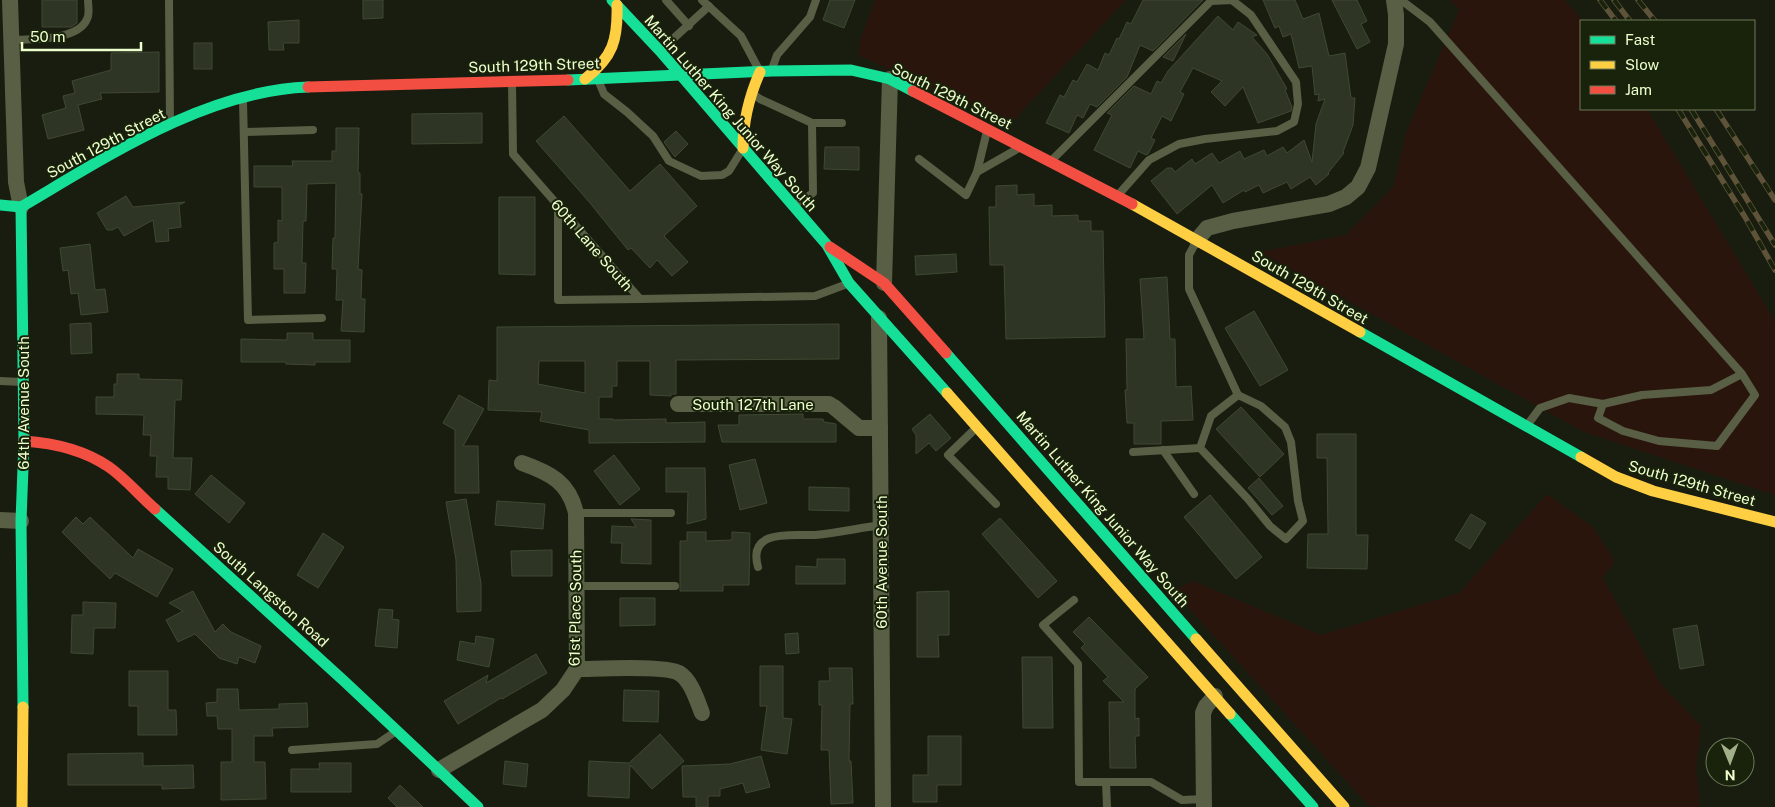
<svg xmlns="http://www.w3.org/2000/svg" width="1775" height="807" viewBox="0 0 1775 807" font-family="'Public Sans',sans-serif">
<rect width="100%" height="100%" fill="#181d10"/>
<g fill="#2a150d">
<path d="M875,0H1126L1011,123L858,55L861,38Z"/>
<path d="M1450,0H1565L1583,21H1581V109H1647L1775,321V495L1584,432L1260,252L1346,235L1393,187L1406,133L1459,10Z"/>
<path d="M1547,494L1593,527L1615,561L1603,578L1661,684L1701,726L1696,768L1700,807H1370L1173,591L1193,581L1321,635L1459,593Z"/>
</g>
<g fill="#2e3525" stroke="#3f4932" fill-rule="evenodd">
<path d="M42,0H77V23L71,27H42Z"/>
<path d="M363,0H383V18L363,19Z"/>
<path d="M830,0H855L844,28L823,20Z"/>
<path d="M1143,0H1203L1153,51L1140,45L1127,77L1097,107L1090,104L1083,118L1077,115L1069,133L1046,123L1060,95L1064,97L1073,80L1077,82L1087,64L1098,70L1105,53L1109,55L1117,38L1119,39L1127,22L1131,24Z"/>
<path d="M1263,0H1295L1303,19L1319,13L1329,56L1345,53L1351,98H1355L1353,125L1343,152L1344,153L1328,173L1329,174L1316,185L1310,177L1291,189L1287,182L1263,193L1259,185L1245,192L1244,190L1223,203L1212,185L1177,214L1151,181L1167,168H1172L1175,172L1192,159L1195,164L1212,153L1219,163L1240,151L1244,159L1264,150L1267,156L1283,147L1287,153L1304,140L1312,162L1316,124L1325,99L1318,101L1319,94L1315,95L1312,66L1299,68L1291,34L1283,37L1279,26L1275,28Z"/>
<path d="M1332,0H1357L1367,21L1361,24L1370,42L1357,49Z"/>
<path d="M1218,16L1233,30L1238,22L1257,35L1252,37L1267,54L1287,89L1285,90L1292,107L1291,111L1258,123L1243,87L1225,106L1211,92L1222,81L1193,68L1180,92L1184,94L1171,121L1162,116L1151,138L1155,140L1148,154L1146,155L1138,151L1130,168L1094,150L1112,115L1107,113L1134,86L1151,94L1157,81L1161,83L1168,71Z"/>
<path d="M299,20V43H283L284,50H269L268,22Z"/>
<path d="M1186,34L1173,61L1163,57Z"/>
<rect x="194" y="43" width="18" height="26"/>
<path d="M159,52V92L100,93L102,99L78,105L84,130L48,139L42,115L66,108L63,96L75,93L72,81L111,70V53Z"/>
<path d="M482,113V143L412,144V114Z"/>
<path d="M564,116L630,191L660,164L697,206L664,236L688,262L672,276L657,260L650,268L631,248L628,250L590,203L536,141Z"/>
<path d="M336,128H359L358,173H360V194H362L358,269L362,270L361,299H365L364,332L341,331L343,300H336L337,269H332L333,238H335L336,183L307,184L306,221H303L302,263H306L305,293H284V269H274V243L278,242V220L282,221V187H254V166H293L292,161H332V151H336Z"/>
<path d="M676,131L688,144L675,157L664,142Z"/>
<path d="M825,147H859V170L824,169Z"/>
<path d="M1017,185V195L1034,194V206L1052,205V216L1078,215V221H1091V231H1103L1105,337L1006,339L1004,265H990L989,207H996V186Z"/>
<path d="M126,196L133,207L185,202L179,205L181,227L168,229L169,241L156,242L153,220L124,236L118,227L112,230H107L97,213Z"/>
<path d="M499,197H535V275L499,274Z"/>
<path d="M90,244L95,290L105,289L108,312L81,315L78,293L71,294L68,270L63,271L60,248Z"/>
<path d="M956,254L957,272L916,275L915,256Z"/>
<path d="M1167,277L1170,339H1175L1176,387L1191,386L1193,420L1161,421V444H1134V423H1127L1125,390H1127L1126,339H1144L1140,279Z"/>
<path d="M1254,311L1288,370L1260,386L1225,328Z"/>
<path d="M91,323L92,353L71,354L70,324Z"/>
<path d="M839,324V359L676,360V394H671V396L650,395V361H617V386H612V397H599V419H613V420L666,419V423L705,422V442L589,443V430L540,421L542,412L488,410L489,380L497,381V327ZM539,361H585V393L538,384Z"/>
<path d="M287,333H313V340H350V362H315V365L286,364V362H241V339L287,340Z"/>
<path d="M117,374H139V379L182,380L181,400H175L173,458H192L190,490L168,489V477H156L157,456H150L151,435H143L144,415L96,414V397H114V384H117Z"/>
<path d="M459,395L484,409L463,446H478L479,493H455V430L443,423Z"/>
<path d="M1241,407L1284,454L1260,477L1216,429Z"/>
<path d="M803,414V419H823L824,422L836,424V442H722L718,425H739V415Z"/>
<path d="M930,414L951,438L936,451L929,443L916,454V435L912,429Z"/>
<path d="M1317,434H1356V535H1368L1367,569L1307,568L1308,534H1328L1327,458H1317Z"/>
<path d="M614,455L640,489L620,505L594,471Z"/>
<path d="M755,459L767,503L740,510L729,465Z"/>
<path d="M666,468H705L706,519L687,524L688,492H666Z"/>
<path d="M211,475L245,503L229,523L195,494Z"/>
<path d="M1259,478L1283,506L1272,515L1248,488Z"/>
<path d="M809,487L849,488V511L809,510Z"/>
<path d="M1210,495L1262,557L1236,579L1184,517Z"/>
<path d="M466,499L481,583V611L457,612L456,560L446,502Z"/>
<path d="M497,501L545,504L543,529L495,525Z"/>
<path d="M1471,514L1486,523L1470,549L1455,540Z"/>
<path d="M76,517L83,524L90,517L133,558L138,549L173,569L157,597L115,573L110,579L88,558L62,532Z"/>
<path d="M1000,518L1057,581L1038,598L982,534Z"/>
<path d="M631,519L651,520V564L621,563L622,543H611L612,526L636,527Z"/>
<path d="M687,532H706V541L732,540V532L750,533L749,585H723V591H680V541H687Z"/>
<path d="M323,533L344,547L318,588L297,575Z"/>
<path d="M552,550V576H512L511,551Z"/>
<path d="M817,559H845V584H796V566L817,567Z"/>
<path d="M193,591L215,632L223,624L231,632L261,646L255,663L239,657L237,664L219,658L195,634L178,642L166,620L183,611L169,603Z"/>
<path d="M949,591V635H938L939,657H917V592Z"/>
<path d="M620,598H655V625L620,626Z"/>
<path d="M83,602L116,603L115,628H94L93,654L71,653L72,615H83Z"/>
<path d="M379,609L393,610L392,619L399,620L397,648L375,646Z"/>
<path d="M1089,617L1148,677L1135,689V719L1139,718V736H1135L1136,768H1110L1109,702H1124L1103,681L1108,677L1081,648L1085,644L1073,632Z"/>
<path d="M1697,625L1704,665L1680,669L1673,629Z"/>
<path d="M798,633L799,653L786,654L785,634Z"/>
<path d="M476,636L494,639L489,667L457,660L460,641L475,644Z"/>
<path d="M536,654L547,673L502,699L501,698L458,724L444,701L488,675L486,683Z"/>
<path d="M1022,657H1052L1053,728H1023Z"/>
<path d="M760,666H783V718L792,719L787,754L761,750L767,706H760Z"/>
<path d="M829,668H852L853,704H850L849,761H851L853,803L831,804L829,750H821L822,705H819V681H830Z"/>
<path d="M129,671H168V710H176L177,735H138V706H129Z"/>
<path d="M217,689H238L239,710L279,709V704L307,703L308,727L272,728L273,736H254V762H265L266,799L221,800V762H232V729H218L217,716H207L206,703L217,702Z"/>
<path d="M624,690L659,691L658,722L623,721Z"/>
<path d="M660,734L684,761L652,789L630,765L629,798L588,796L589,761L629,763Z"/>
<path d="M928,736H961V785H937V802H913V775H928Z"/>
<path d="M143,753V766L193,765L194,788L162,789V785H68V754Z"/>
<path d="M761,756L770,787L746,793L743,783L720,789V796H708V807H696V797H683L682,766L730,764Z"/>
<path d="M505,761L528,764L526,787L503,784Z"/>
<path d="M319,763H351V792H291V769H320Z"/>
<path d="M400,785L423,807H397L388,798Z"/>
</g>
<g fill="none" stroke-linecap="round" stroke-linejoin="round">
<g stroke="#585f44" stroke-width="8">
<path d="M169,0L170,123"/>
<path d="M666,0L689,26"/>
<path d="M702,0L741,36L758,68"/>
<path d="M1401,0L1430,22L1742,374L1755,395L1717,446L1659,441L1623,431L1598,418L1603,404L1642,395L1711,390L1742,374"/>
<path d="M11,40C31,39 78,41 87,19C90,14 88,6 88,0"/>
<path d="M662,49L709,6"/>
<path d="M772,69L777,55L810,17L816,0"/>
<path d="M599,82L604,94L627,112L653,136L669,161L701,176L722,175L729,171L742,150"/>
<path d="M512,83L513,154L640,299L815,296L847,284"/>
<path d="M753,94L760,99L812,123H842"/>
<path d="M243,100L248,320L322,318"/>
<path d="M987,131L977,172L1019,148"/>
<path d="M244,132L313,130"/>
<path d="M919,159L966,195L977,172"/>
<path d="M1053,159L1211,1L1232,0L1251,15L1296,82L1298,104L1294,122L1277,131L1205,139L1179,144L1149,160L1119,194"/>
<path d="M796,204L813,193L812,123"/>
<path d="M558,206V300L640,299"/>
<path d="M1196,242L1189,255V289L1238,395L1211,416L1200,448L1248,499L1270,526L1286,539L1303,521L1298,501L1291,442L1285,427L1261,406L1238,395"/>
<path d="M0,381L22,382"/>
<path d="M1528,424L1540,408L1569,398L1603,404"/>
<path d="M975,429L948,455L996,504"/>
<path d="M1163,450L1194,494"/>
<path d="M1133,452L1200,448"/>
<path d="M576,513H671"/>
<path d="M758,567C747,528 793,536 815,535C837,533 859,528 881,525"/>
<path d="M577,586H675"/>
<path d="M1074,600L1043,625L1078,664L1079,782H1106"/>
<path d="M292,750L377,744L395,732"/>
<path d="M1107,807L1106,782H1151L1182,800L1204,799"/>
</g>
<g stroke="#585f44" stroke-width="16">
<path d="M10,0L16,182L21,207"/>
<path d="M1197,240L1207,228L1233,221L1329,204L1346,197L1358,187L1368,168L1396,44V15L1394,0"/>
<path d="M884,283L890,79"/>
<path d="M879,318L883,807"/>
<path d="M678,404H829L834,407L859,428H880"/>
<path d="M0,520L21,521"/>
<path d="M577,669C596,669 665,665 679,673C691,680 697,700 702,713"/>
<path d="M439,770L542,710L563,690L577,669L576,513C569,482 550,473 522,463"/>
<path d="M1204,807L1203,713L1206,706L1215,696"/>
</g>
<g stroke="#16e098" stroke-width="11">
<path d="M612,0L660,51L827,245L849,283L947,393"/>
<path d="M568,80L772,71L851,70L890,79L913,91"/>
<path d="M0,205L21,207"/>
<path d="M21,207C108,156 205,91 308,87"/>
<path d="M21,207L24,441L21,521L23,707"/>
<path d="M1360,332L1581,457"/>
<path d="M946,353L1196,639"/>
<path d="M155,509L344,681L478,807"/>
<path d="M1230,714L1313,807"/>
</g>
<g stroke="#ffcf43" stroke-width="11">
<path d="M585,79C613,57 618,40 617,5"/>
<path d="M743,148C743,121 749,97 760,72"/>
<path d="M1132,204L1360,332"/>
<path d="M947,393L1230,714"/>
<path d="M1581,457L1616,477L1653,491L1775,522"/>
<path d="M1196,639L1344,807"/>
<path d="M22,807L23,707"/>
</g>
<g stroke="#f24e42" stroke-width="11">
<path d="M308,87L568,80"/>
<path d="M913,91L1132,204"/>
<path d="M830,247L884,283L946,353"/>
<path d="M24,441C54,443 84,450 109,467C126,479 140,496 155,509"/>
</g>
<g stroke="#5e5339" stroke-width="5.5">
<g id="rail">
<path d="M1600,0L1616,21"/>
<path d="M1614,0L1630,21"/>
<path d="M1638,0L1655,21"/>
<path d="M1678,109L1745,217L1775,270"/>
<path d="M1691,109L1775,245"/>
<path d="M1716,109L1775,200"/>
</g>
</g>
<use href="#rail" stroke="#19220b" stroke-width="4" stroke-dasharray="11" stroke-linecap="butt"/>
</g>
<g text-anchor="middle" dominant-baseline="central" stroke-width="4" stroke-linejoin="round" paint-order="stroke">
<g font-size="15" fill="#edffcc" stroke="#19220b">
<text transform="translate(534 65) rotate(-2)">South 129th Street</text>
<text transform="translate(952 96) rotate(26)">South 129th Street</text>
<text transform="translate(731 113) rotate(49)">Martin Luther King Junior Way South</text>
<text transform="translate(106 143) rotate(-28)">South 129th Street</text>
<text transform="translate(592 245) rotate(49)">60th Lane South</text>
<text transform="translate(1310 287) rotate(30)">South 129th Street</text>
<text transform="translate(23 403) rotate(-90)">64th Avenue South</text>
<text x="753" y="404">South 127th Lane</text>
<text transform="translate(1692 483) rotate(16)">South 129th Street</text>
<text transform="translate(1103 509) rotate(49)">Martin Luther King Junior Way South</text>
<text transform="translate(881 562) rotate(-90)">60th Avenue South</text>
<text transform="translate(271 594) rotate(42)">South Langston Road</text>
<text transform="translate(575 608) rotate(-89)">61st Place South</text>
</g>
</g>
<rect x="1580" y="20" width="175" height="90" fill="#19220b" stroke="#6e7a58"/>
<rect x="1590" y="36" width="25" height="8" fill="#16e098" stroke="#6e7a58"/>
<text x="1625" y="45" font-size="15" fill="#edffcc">Fast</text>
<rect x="1590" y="61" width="25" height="8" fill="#ffcf43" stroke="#6e7a58"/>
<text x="1625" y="70" font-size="15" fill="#edffcc">Slow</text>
<rect x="1590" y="86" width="25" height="8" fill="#f24e42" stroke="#6e7a58"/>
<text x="1625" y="95" font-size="15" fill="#edffcc">Jam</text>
<g transform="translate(1730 762) rotate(179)"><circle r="24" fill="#19220b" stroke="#6e7a58"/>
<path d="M0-4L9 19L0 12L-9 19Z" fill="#a2b08a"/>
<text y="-8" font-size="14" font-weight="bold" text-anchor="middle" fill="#edffcc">N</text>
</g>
<path d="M22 42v8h119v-8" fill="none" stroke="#edffcc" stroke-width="2.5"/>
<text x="30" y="42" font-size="15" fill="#edffcc" stroke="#19220b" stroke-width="4" paint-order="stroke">50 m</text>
</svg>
